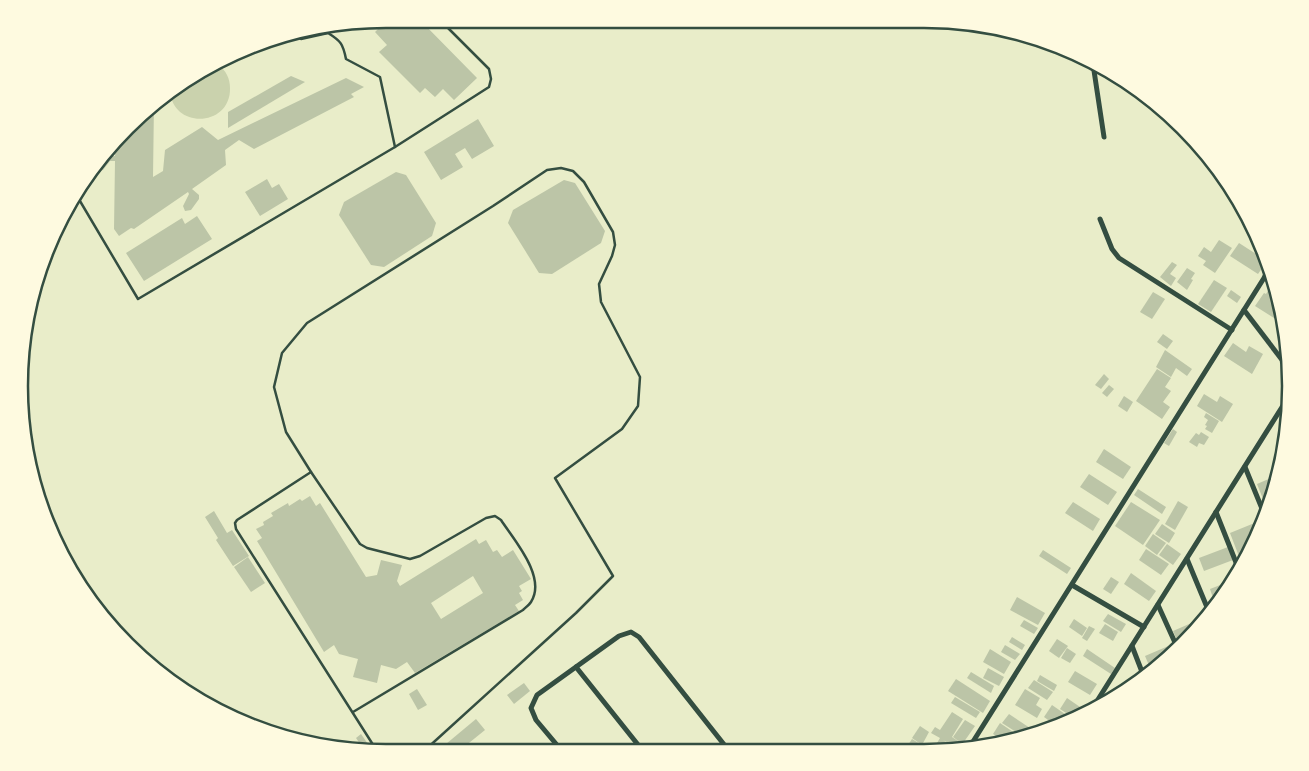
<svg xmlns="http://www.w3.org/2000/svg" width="1309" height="771" viewBox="0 0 1309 771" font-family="Commissioner,sans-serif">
<rect width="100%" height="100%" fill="#e9edc9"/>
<path fill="#cad2ad" d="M218,65C226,70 230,79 230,88C231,127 173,130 170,91Z"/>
<g fill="#bcc5a7" fill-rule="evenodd">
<path d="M386,19H419L477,78L454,100L443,89L435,97L425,88L420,93L379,52L387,45L375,32L381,26L376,20Z"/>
<path d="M291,76L305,82L228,128V112Z"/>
<path d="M346,78L364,87L351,94L354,97L254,149L239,140L225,150L226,165L192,189L199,195V199L191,210L185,211L183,206L189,194L188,192L134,229L131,228L119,236L114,229L115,161H110L103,170L98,171L94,165L106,151L111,156H115L116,141L154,102L153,177L163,171L165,150L202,127L218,140Z"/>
<path d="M478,119L494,146L472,159L465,148L455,154L463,167L441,180L424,152Z"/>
<path d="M396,172L406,175L436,223L432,236L384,267L371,265L339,215L344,202Z"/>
<path d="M267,179L272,188L279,184L288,199L260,216L245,192Z"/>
<path d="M564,180L575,183L605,231L601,243L552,274L539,273L508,223L513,210Z"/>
<path d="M197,216L212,239L144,281L126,253L182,218L185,224Z"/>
<path d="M1219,240L1232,248L1215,273L1203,265L1206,261L1198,256L1204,247L1211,252Z"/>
<path d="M1239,243L1267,261L1258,274L1230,256Z"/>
<path d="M1172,262L1177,265L1170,274L1176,278L1171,286L1160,277Z"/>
<path d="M1187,268L1195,273L1191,279L1193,280L1187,290L1177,282Z"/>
<path d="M1214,280L1227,288L1211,312L1198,304Z"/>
<path d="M1269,289L1275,294L1276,292L1283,314L1284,320L1282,323L1255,306L1264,293L1266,294Z"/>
<path d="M1231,290L1241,297L1237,303L1227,296Z"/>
<path d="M1153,292L1165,299L1152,319L1140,312Z"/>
<path d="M1163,334L1173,341L1167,349L1157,342Z"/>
<path d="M1233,343L1246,352L1249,346L1263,354L1252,374L1224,356Z"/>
<path d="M1165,350L1192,369L1187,376L1176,368L1171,377L1156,367Z"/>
<path d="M1157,369L1171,378L1165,387L1171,391L1163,402L1170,407L1162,419L1136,401Z"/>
<path d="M1104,374L1109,379L1101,389L1095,385Z"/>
<path d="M1109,385L1114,389L1107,397L1102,393Z"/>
<path d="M1204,394L1217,402L1220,396L1233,404L1222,422L1197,406Z"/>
<path d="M1124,396L1133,402L1127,412L1118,406Z"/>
<path d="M1206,413L1219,421L1212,433L1205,429L1207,426L1205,425L1208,420L1204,417Z"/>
<path d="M1173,429L1177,432L1169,446L1164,443Z"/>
<path d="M1201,432L1209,437L1204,445L1199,443L1197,447L1189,442L1196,433L1199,435Z"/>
<path d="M1104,449L1131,467L1123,479L1096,462Z"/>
<path d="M1089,474L1117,492L1108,505L1080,487Z"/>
<path d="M1278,475L1271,496L1263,499L1257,484Z"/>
<path d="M1138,489L1166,507L1162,514L1134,495Z"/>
<path d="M310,496L316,506L320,503L366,577L377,575L381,560L402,565L397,581L400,586L476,539L479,544L486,540L493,552L497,550L502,557L513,550L531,579L519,586L522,591L519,593L523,600L515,605L519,611L415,673L407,662L396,669L381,665L377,683L353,677L358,659L339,654L334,645L324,652L257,541L262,538L256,529L264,525L263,522L273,516L271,513L288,503L289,506L300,499L302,501ZM473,576L483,593L441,619L431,603Z"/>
<path d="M1178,501L1188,507L1175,530L1165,524Z"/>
<path d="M1073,502L1100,519L1093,531L1065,513Z"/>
<path d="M1131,502L1160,520L1143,545L1115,526Z"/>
<path d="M214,511L227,533L232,530L249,556L233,566L216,540L218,538L205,517Z"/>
<path d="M1257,522L1260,530L1246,557L1240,559L1230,533Z"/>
<path d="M1162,524L1175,533L1169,543L1155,534Z"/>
<path d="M1153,534L1166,543L1157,555L1145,546Z"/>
<path d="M1167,544L1181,554L1173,565L1159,555Z"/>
<path d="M1228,547L1233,560L1204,571L1199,558Z"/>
<path d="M1146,549L1169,564L1161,575L1139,560Z"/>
<path d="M1043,550L1071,568L1067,574L1039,556Z"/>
<path d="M248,557L265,583L251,592L234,567Z"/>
<path d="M1131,573L1156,591L1149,601L1124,584Z"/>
<path d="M1111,577L1119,582L1111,594L1103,589Z"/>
<path d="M1233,580L1224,594L1213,598L1210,589Z"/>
<path d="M1017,597L1045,613L1038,625L1010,610Z"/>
<path d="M1108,614L1126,624L1121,632L1103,621Z"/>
<path d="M1203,618L1181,644L1179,645L1173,631Z"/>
<path d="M1074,619L1087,628L1082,636L1069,627Z"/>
<path d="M1024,620L1038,628L1034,634L1020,626Z"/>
<path d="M1105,624L1118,632L1113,641L1099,633Z"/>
<path d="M1089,626L1095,629L1087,641L1082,638Z"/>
<path d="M1012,637L1025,645L1022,650L1009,642Z"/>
<path d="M1057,639L1068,646L1059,658L1049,651Z"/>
<path d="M1173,644L1175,650L1166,661L1151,670L1145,656Z"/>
<path d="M1005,645L1020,654L1015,660L1001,652Z"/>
<path d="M1067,648L1076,654L1070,663L1061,658Z"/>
<path d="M990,649L1011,662L1004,674L983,662Z"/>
<path d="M1087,649L1115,668L1111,674L1083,656Z"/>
<path d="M988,668L1004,677L999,686L983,678Z"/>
<path d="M1075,671L1097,684L1090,695L1068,682Z"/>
<path d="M971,672L994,686L991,693L967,678Z"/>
<path d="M1040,675L1057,685L1054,691L1037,681Z"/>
<path d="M956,679L990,701L983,713L948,691Z"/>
<path d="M1034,680L1053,692L1047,700L1028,688Z"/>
<path d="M524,683L530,691L514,704L507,695Z"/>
<path d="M417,689L427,705L418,710L409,694Z"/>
<path d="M1025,689L1040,698L1036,705L1042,709L1037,718L1015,705Z"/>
<path d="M955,697L980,712L976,718L951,703Z"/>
<path d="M1067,698L1080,707L1072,717L1060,709Z"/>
<path d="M1052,705L1065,714L1058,723L1055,725L1044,717Z"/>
<path d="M952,712L963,719L952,737L961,743L953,737L965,720L975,726L959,749L943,740L957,750L949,751L937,743L940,738L931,733L935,727L945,733L940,730Z"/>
<path d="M1009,714L1030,728L1024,737L1002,723Z"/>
<path d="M476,719L485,730L459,751H451L446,744Z"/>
<path d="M1000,723L1022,738L1005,742L993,734Z"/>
<path d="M920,726L929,732L922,745L912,738Z"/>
<path d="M361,734L368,744L363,748L356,738Z"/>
<path d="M912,739L922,745L917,751H904Z"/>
<path d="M934,743L947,751H935L931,748Z"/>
</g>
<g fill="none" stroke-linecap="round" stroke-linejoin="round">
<g stroke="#344e41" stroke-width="2.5">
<path d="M395,147L489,87L491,79L489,69L439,19"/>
<path d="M77,196L138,299L395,147L380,77L346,59C343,44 341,41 328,33L301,39L292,34"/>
<path d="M311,472L237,520L235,523L236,529L377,751"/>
<path d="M353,712L523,610C525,608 529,605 531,602C547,577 514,540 501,520L495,516L486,518L420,556L410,559L367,548L360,544L311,472L286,432L274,387L282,353L307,323L493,206L547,170L561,168L573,171L584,182L613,232L615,245L612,256L599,284L601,302L640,377L638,406L622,429L555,478L613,576L576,613L424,751"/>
</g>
<g stroke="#344e41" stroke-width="5">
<path d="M1093,64L1104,137"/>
<path d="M1100,219L1112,249L1119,258L1232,330"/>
<path d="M1244,310L1289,369"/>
<path d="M1245,467L1265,516"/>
<path d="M1216,512L1239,570"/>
<path d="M1187,559L1209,612"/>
<path d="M1072,585L1144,627"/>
<path d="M1158,605L1177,647"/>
<path d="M1132,646L1144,677"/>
<path d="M576,667L643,751"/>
<path d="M1092,709L1289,396"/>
<path d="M969,748L1264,278L1269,267"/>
<path d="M562,751L536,720L531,708L537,695L619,636L631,632L639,637L726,747L728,751"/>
</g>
</g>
<path d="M0 0H1309V771H0ZM386 28H924A358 358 0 0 1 1282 386V386A358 358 0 0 1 924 744H386A358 358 0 0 1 28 386V386A358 358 0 0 1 386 28Z" fill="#fefae0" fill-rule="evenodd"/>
<path fill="none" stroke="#344e41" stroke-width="2.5" d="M386 28H924A358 358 0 0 1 1282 386V386A358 358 0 0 1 924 744H386A358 358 0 0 1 28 386V386A358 358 0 0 1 386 28Z"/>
</svg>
